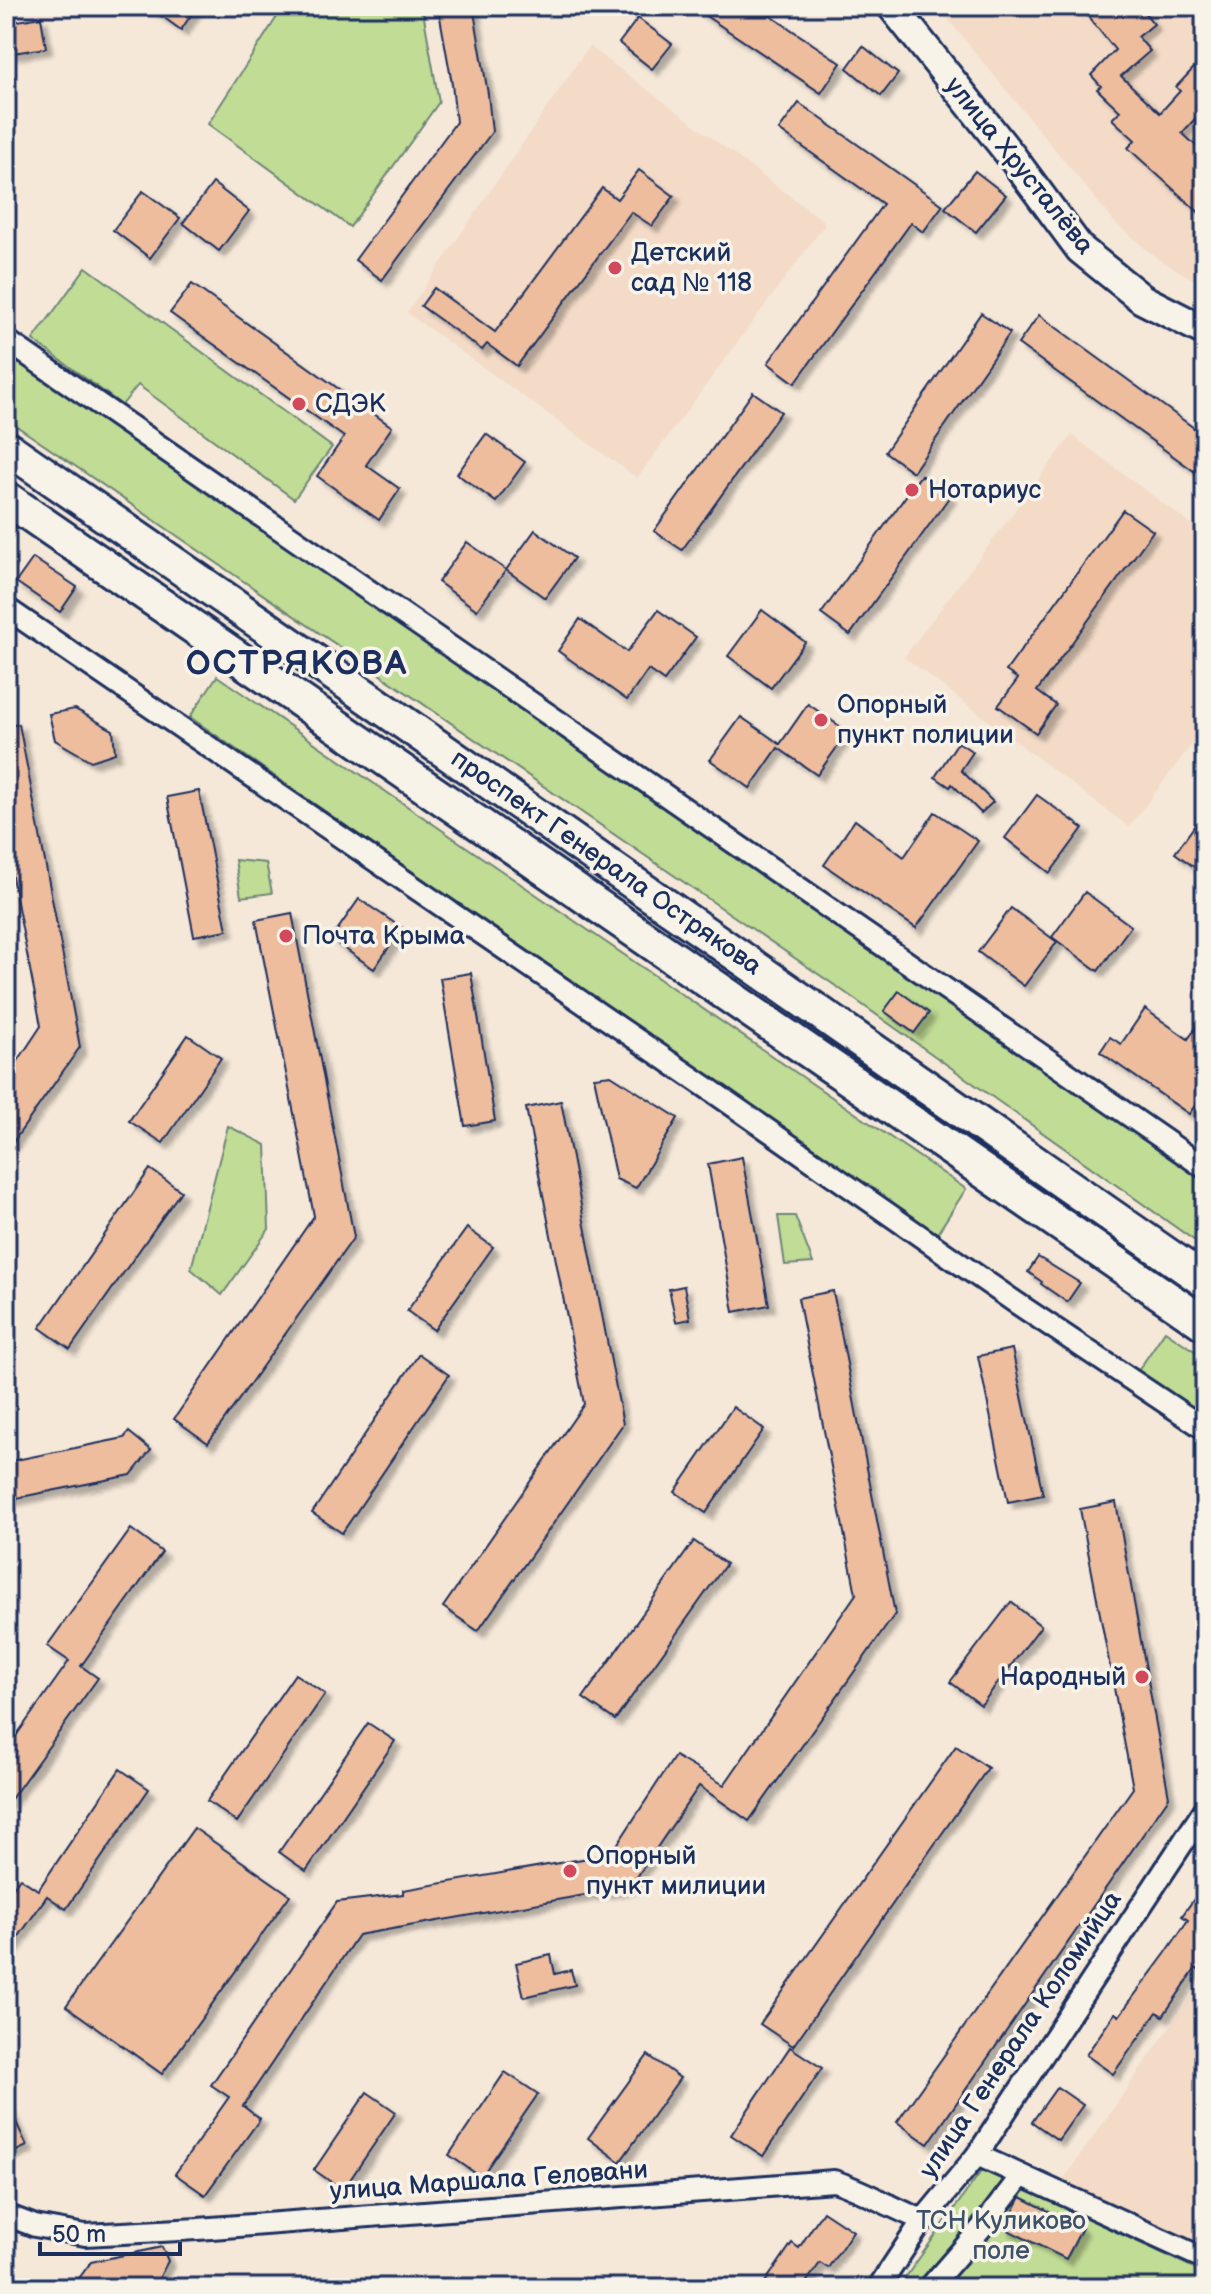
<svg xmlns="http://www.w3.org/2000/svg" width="1211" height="2294" viewBox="0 0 1211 2294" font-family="'Balsamiq Sans',sans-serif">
<defs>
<filter id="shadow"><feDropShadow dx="6" dy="6" stdDeviation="2" flood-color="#0004"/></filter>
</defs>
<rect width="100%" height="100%" fill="#f5e8d9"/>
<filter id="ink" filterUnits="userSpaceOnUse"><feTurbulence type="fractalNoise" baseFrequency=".0125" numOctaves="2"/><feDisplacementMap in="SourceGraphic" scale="16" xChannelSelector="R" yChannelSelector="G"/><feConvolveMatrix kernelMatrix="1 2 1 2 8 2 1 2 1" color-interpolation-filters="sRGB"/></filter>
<g filter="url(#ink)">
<g fill="#f3dbc7">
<path d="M937,6H1205V286L1158,259L1116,224Z"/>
<path d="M589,46L826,223L637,478L407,313Z"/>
<path d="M1072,435L1205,535V727L1129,827L904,657Z"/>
<path d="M1205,1977V2246L1063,2180Z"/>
</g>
<g fill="#c1dc94" stroke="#6e8679" stroke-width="2">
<path d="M284,6H422L439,102L350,227L208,124Z"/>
<path d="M86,267L332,447L294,499L138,385L122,405L33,340Z"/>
<path d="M7,359L18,360L1205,1182V1248L843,991L18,427L6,410Z"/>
<path d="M217,676L966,1189L935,1237L190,717Z"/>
<path d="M235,860L266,863L272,893L241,897Z"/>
<path d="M228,1126L266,1145L269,1229L222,1295L191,1269Z"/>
<path d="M778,1216H795L813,1263L785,1265Z"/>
<path d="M1165,1331L1205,1358V1419L1136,1374Z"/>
<path d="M982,2170L1205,2273V2288H898Z"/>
</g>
<g fill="#edbd9e" stroke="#1b2f5e" stroke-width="2" filter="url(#shadow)">
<path d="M148,6H197L181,30Z"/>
<path d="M438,6H473L488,94L492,132L382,280L355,260L456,122L452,84Z"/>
<path d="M691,6H756L841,63L821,93Z"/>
<path d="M1080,6H1139L1154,24L1138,37L1150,51L1121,76L1160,113L1180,91L1176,87L1205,56V108L1182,133L1205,154V218L1128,148L1135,140L1112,119L1120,111L1097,89L1101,86L1091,75L1115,50Z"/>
<path d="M41,17L46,48L6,54V23Z"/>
<path d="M638,18L672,44L652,69L619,43Z"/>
<path d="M863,46L898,74L881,96L847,68Z"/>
<path d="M799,103L943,205L923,232L911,223L795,383L768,363L883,204L779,130Z"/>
<path d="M639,170L674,196L652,226L631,212L517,366L487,344L482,350L421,306L434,288L495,332L602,188L617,199Z"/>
<path d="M975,171L1006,195L976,232L945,208Z"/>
<path d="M213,183L249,211L219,251L183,223Z"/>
<path d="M143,191L180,218L150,258L113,230Z"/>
<path d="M192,284L392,427L366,465L400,489L379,520L317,476L344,437L170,313Z"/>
<path d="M981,313L1010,333L913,472L885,452Z"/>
<path d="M1039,315L1205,436V479L1018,344Z"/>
<path d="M753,392L781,412L682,550L654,531Z"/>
<path d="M486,434L525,462L496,502L457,474Z"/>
<path d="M921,475L950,496L850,635L821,614Z"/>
<path d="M1123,510L1153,531L1037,691L1056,705L1036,733L998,706L1018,679L1006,671Z"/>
<path d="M535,530L574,558L545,598L506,570Z"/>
<path d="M467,542L506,570L477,610L438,582Z"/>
<path d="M33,558L77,587L60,612L16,582Z"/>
<path d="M658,610L696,637L664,681L648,670L627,700L558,651L580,619L627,652Z"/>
<path d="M762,610L805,642L771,688L728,656Z"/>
<path d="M808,704L848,732L817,775L778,748L750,788L710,760L741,717L780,744Z"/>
<path d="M75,709L113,730L115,753L91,761L55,740L49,714Z"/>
<path d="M19,724L80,1047L6,1152V1079L41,1026L6,846V726Z"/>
<path d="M958,742L973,752L961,770L993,802L981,813L952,784L950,787L935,777Z"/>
<path d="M199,791L227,930L194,936L167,797Z"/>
<path d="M1037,795L1083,828L1050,873L1005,838Z"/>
<path d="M1205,811V875L1175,853Z"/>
<path d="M935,812L978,841L916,928L824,865L855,820L904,857Z"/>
<path d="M1085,892L1131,926L1098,971L1052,937Z"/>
<path d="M359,899L402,928L374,969L331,939Z"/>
<path d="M1011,908L1057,942L1024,986L978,952Z"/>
<path d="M292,913L354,1237L208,1443L174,1419L314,1216L256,920Z"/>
<path d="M471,973L495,1121L465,1126L440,978Z"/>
<path d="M899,991L929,1013L914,1033L884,1011Z"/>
<path d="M1145,1009L1188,1039L1205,1015V1091L1189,1114L1100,1052L1110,1037L1121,1044Z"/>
<path d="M188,1035L221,1058L163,1143L129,1121Z"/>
<path d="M611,1075L678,1118L636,1188L616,1179L594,1077Z"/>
<path d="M561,1101L623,1424L478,1631L443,1607L584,1404L526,1108Z"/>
<path d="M742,1157L769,1305L734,1312L708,1164Z"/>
<path d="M150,1169L181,1191L70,1349L40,1328Z"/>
<path d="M467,1228L493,1247L434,1330L407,1311Z"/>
<path d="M1038,1257L1080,1283L1067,1302L1041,1284L1042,1282L1028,1272Z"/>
<path d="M684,1286L690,1319L676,1322L669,1289Z"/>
<path d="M833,1291L895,1614L749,1821L699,1786L630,1887L358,1935L243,2106L260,2119L205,2195L175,2174L229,2097L211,2085L337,1902L403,1894V1890L611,1854L675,1756L724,1785L856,1594L798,1298Z"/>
<path d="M1012,1349L1043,1495L1008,1502L978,1356Z"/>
<path d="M419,1354L449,1375L342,1533L312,1513Z"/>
<path d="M733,1407L764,1429L706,1513L675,1492Z"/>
<path d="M129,1432L151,1450L131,1475L6,1500V1462L124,1438Z"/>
<path d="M1116,1502L1169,1797L928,2144L897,2122L1133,1788L1080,1509Z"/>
<path d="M131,1529L162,1552L81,1666L98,1678L6,1806V1750L69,1661L47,1646Z"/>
<path d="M694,1541L726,1564L615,1720L583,1698Z"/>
<path d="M1011,1602L1041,1626L981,1705L950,1682Z"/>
<path d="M295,1674L325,1694L237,1822L207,1801Z"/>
<path d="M368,1723L395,1741L306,1871L279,1852Z"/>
<path d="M956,1746L988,1768L793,2046L760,2024Z"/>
<path d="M120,1769L149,1789L66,1909L47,1896L6,1955V1897L20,1878L38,1890Z"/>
<path d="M194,1828L290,1895L162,2074L66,2006Z"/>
<path d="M1194,1899L1205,1907V1961L1198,1970L1196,1968L1163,2016L1157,2012L1113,2074L1086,2055L1115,2013L1119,2016L1165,1954L1188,1920L1182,1916Z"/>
<path d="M551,1955L555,1974L571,1970L575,1985L524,1997L516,1963Z"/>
<path d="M790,2047L822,2068L763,2156L731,2135Z"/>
<path d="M648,2055L680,2078L620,2162L588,2138Z"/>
<path d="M505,2072L538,2094L481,2177L449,2155Z"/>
<path d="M1057,2087L1083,2105L1058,2140L1032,2122Z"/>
<path d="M367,2092L396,2112L343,2190L314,2170Z"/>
<path d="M6,2100L27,2146L6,2156Z"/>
<path d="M1021,2197L1082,2228L1066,2259L1004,2228Z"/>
<path d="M823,2211L853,2231L828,2268L820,2263L802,2288H761L792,2243L799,2248Z"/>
<path d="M162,2247L168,2261L154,2288H72L91,2262Z"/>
</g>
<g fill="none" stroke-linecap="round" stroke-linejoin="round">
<g stroke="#1b2f5e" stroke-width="26">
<g id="street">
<path d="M6,340L1205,1168"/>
<path d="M6,608L709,1089L1015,1302L1205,1429"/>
<path d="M977,2155L1205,2259"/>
<path d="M6,2215L35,2226L85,2235L198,2229L834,2181C865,2191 892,2208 923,2220"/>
<path d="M878,2288L923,2220L977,2155L1205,1809"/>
<path d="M929,2288L983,2226L1021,2176"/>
</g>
</g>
<g stroke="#1b2f5e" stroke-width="34">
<path id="secondary" d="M892,6L1012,157L1080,249L1142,299L1205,331"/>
</g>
<g stroke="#1b2f5e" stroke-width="38">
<g id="primary">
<path d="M6,447C407,723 804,1004 1205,1281"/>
<path d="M6,498L1205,1324"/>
</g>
</g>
<use href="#street" stroke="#f7f3e8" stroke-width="20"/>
<use href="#secondary" stroke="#f7f3e8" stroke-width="28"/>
<use href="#primary" stroke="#f7f3e8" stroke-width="32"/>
</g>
</g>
<g fill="#d1495b" stroke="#f7f3e8" stroke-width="3">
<circle cx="615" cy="268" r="8"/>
<circle cx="299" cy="404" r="8"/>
<circle cx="912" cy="490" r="8"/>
<circle cx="821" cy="720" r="8"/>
<circle cx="286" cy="936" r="8"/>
<circle cx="1142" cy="1677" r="8"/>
<circle cx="570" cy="1871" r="8"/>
</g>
<g text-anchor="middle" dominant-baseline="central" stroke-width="7" stroke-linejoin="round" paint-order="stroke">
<g font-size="26" fill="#1b2f5e" stroke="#f7f3e8">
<text transform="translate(1019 166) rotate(51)">улица Хрусталёва</text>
<text transform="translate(606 863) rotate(35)">проспект Генерала Острякова</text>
<text transform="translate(1021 2035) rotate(-56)">улица Генерала Коломийца</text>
<text transform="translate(489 2181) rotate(-4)">улица Маршала Геловани</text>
</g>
<g font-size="26" fill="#1b2f5e" stroke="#f7f3e8" text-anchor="start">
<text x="631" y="253">Детский<tspan x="631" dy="30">сад № 118</tspan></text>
<text x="315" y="404">СДЭК</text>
<text x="928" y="490">Нотариус</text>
<text x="837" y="705">Опорный<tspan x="837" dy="30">пункт полиции</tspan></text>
<text x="302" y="936">Почта Крыма</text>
<text x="1126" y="1677" text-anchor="end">Народный</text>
<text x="586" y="1856">Опорный<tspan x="586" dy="30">пункт милиции</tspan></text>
</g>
<g font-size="26" fill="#3c5269" stroke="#f7f3e8">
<text x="1001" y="2221">ТСН Куликово<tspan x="1001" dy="30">поле</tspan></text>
</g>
<g font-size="34" font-weight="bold" letter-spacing="2" fill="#1b2f5e" stroke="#f7f3e8">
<text x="297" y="663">ОСТРЯКОВА</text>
</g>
</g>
<rect width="1211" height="2294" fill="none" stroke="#f7f3e8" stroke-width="32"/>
<rect x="16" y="16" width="1179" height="2262" fill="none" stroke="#1b2f5e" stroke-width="3" filter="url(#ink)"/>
<path d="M40 2242v12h140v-12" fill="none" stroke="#1b2f5e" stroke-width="4"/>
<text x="52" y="2242" font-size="24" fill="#1b2f5e" stroke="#f7f3e8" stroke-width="6" paint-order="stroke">50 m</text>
</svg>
